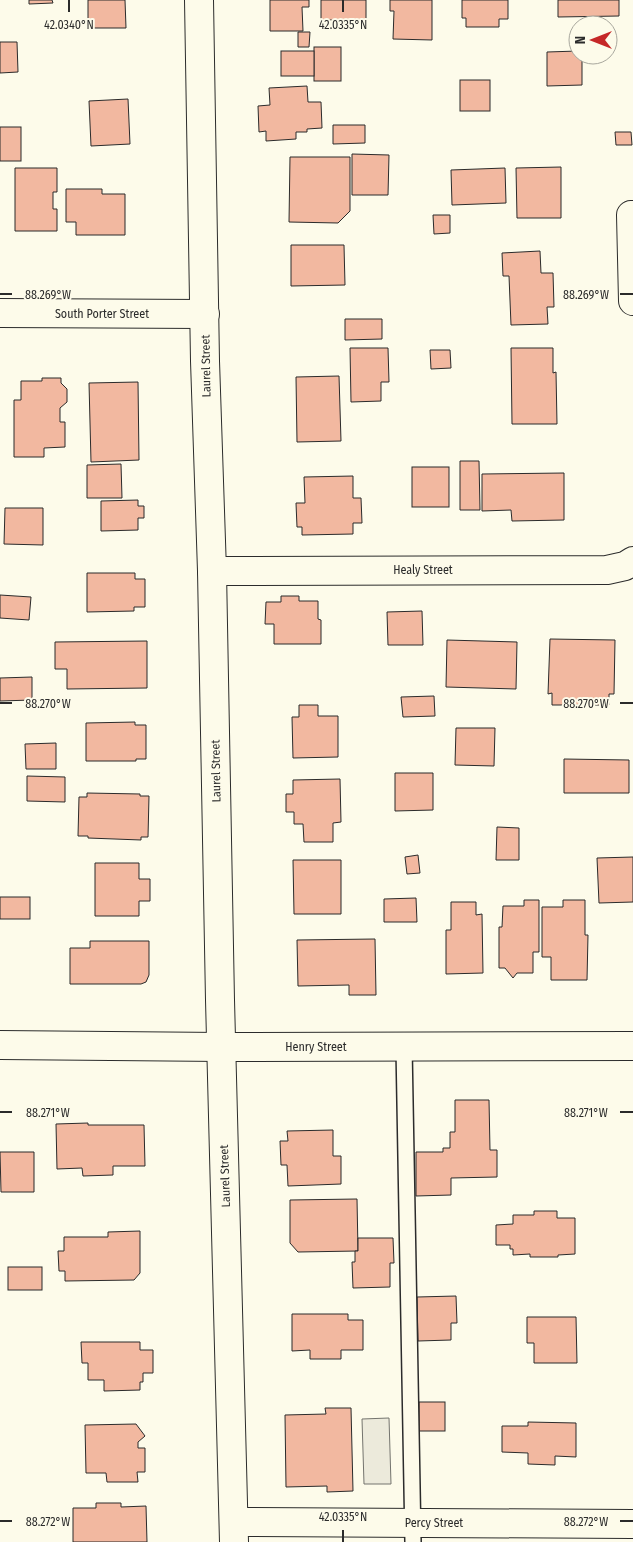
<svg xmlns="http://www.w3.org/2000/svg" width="633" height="1542" viewBox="0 0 633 1542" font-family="'Fira Sans Condensed',sans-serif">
<rect width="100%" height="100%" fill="#fdfbea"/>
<path fill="#eceadb" stroke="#74746e" d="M389,1418L391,1484H364L362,1419Z"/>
<g fill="#f2b8a0" stroke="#2b2b2b">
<path d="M29,0H52L53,3L29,4Z"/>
<path d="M88,0H125L126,28H88Z"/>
<path d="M270,0H309V7H302L303,31H270Z"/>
<rect x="321" y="0" width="45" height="20"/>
<path d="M390,0H432V40L393,39L394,11H390Z"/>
<path d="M462,0H508V19H499V27H466V18H462Z"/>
<path d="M558,0H619V16L558,17Z"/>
<path d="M298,32H310L309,47H298Z"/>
<path d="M0,42H17L18,72L0,73Z"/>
<rect x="314" y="47" width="27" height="34"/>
<rect x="281" y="51" width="33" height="25"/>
<path d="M578,51V55H582V85L547,86V52Z"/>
<rect x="460" y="80" width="30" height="31"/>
<path d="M307,86L308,102H321L322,128L307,129V132H296V139L266,141V131L259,132L258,106L270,105L269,88Z"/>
<path d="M128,99L130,144L91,146L89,101Z"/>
<path d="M333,125H365V143L333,144Z"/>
<rect x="0" y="127" width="21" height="34"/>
<path d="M615,132H631L632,145H616Z"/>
<path d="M352,154L389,155L388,195H352Z"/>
<path d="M290,157H350V211L338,223L289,222Z"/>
<path d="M561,167V218H517L516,168Z"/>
<path d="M15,168H57V192H53V209H57V231H15Z"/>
<path d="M505,168L506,203L452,205L451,170Z"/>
<path d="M66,189H102V194H125V235H76V222H66Z"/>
<path d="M433,215H450V233L434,234Z"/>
<path d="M291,245H344L345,285L291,286Z"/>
<path d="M540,251L541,273H553L554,307H547L548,324L511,325L509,276H503L502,253Z"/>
<path d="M345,319H382V339L345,340Z"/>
<path d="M350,348H388L389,382H381V401L351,402Z"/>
<path d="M511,348H553V373L556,372L557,424H512Z"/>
<path d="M430,350H450L451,368L431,369Z"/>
<path d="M339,376L341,441L297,442L296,377Z"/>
<path d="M42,378H61V383L67,389V402L60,408V422H65V447L44,448V457H14V400H21V381H42Z"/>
<path d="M138,382L139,460L91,462L89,383Z"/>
<path d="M460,461H479L480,510H460Z"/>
<path d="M121,464L122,498H87V465Z"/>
<rect x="412" y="467" width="37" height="40"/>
<path d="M564,473V520L512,521L511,510L482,511V474Z"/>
<path d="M353,476V498H361L362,523H353V534L302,535V527H297L296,503H305L304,477Z"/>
<path d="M138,500V506H144V518H138V530L101,531V501Z"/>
<path d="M5,508H43V545L4,544Z"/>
<path d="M87,573H135V579H145V607H134V611L87,612Z"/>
<path d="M0,595L31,597L29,620L0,618Z"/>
<path d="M281,596H299V601H318V619L321,620V644H274V624H265L266,602H281Z"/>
<path d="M422,611L423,645H388L387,612Z"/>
<path d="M550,639L615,640L614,694H609V705H552V693L548,694Z"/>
<path d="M447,640L517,642L516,689L446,687Z"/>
<path d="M147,641V688L67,689V669H55V642Z"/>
<path d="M32,677V700L0,701V678Z"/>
<path d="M434,696L435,716L403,717L401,697Z"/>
<path d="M299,705H318V716H338V757L293,758L292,717H299Z"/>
<path d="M135,722V725H146V759H136V761H86V723Z"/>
<path d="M456,728H495L494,766L455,765Z"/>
<path d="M56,743V769H26L25,744Z"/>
<path d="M564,759L629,760V793H564Z"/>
<path d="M395,773H433V810L395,811Z"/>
<path d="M27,776L65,777V802L27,801Z"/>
<path d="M340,779L341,822L333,823V842H304L303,824H294V812H286V794H293V780Z"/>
<path d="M87,793L140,794V796H149L148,837H141V840L88,838V836H78L79,797H87Z"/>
<path d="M497,827L519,828V860H496Z"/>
<path d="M418,855L420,873L407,874L405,857Z"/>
<path d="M633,857V902L599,903L597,858Z"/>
<path d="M293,860H341V914H294Z"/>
<path d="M95,863H139V879H150V901H139V916H95Z"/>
<rect x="0" y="897" width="30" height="22"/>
<path d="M416,898L417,922H384V899Z"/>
<path d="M524,900H539V952H533V973H517L513,978L505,968H499V927H502L503,906H524Z"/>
<path d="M563,900H585V935H588L587,980H551V957H542V907H563Z"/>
<path d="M451,902H476V915L482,914L483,973L446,974V930H451Z"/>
<path d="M375,939L376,995H349V985L298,986L297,940Z"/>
<path d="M90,941H149V975L146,982L141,984H70V948H90Z"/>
<path d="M455,1100H489L490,1150H497V1177L451,1178V1195L416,1196V1152H443V1148H450V1132H455Z"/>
<path d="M88,1123V1125H144L145,1166H113V1175L83,1176L82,1168L57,1169L56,1124Z"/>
<path d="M333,1130V1156H341V1184L288,1186L287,1165H281L280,1141H288L287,1131Z"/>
<path d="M0,1152H34V1192H1Z"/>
<path d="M357,1199L358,1251L298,1252L290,1243V1200Z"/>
<path d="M534,1211H557V1218H575V1254L558,1255V1257H530V1254L513,1255V1249H510V1245H496V1225L513,1224V1215H534Z"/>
<path d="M140,1231V1273L134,1280L65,1281V1271H59L58,1251H64V1237H108V1232Z"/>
<path d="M358,1238H393L394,1263H390V1287L353,1288L352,1262H355V1251H358Z"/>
<rect x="8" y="1267" width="34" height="23"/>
<path d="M456,1296L457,1323H451V1340L418,1341L417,1297Z"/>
<path d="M292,1314H348V1320H363V1350H341V1359H310V1350L292,1351Z"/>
<path d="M527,1317H576L577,1363H534V1343H527Z"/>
<path d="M81,1342H140V1350H153V1373H143V1382H140V1390L104,1391V1380H88V1363H82Z"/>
<rect x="419" y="1402" width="26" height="29"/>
<path d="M325,1408H351L353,1491L327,1492V1486L286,1487L285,1415L326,1414Z"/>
<path d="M528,1422L576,1423V1457L555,1456V1465L528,1464V1453L502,1452V1426H528Z"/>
<path d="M136,1424L145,1436L138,1442V1448H145V1472H137L138,1482H107L106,1473H86L85,1425Z"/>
<path d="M96,1503H121V1507L146,1506L147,1542H73V1508H96Z"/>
</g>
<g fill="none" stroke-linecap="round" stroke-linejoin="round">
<g stroke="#2b2b2b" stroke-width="18">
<path id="service" d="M404,1047L413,1542"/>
</g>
<g stroke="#2b2b2b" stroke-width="30">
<g id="minor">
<path d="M199,0L205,361L212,571L220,1000L234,1542"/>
<path d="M631,215L633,301"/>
<path d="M0,313L205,314"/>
<path d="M212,571L607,570L625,566L633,561"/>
<path d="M0,1045L222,1047L633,1046"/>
<path d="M234,1522L633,1524"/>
</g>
</g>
<use href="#service" stroke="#fdfbea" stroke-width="15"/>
<use href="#minor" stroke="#fdfbea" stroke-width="28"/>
</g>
<path fill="none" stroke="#2b2b2b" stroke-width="2" d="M69,0V12M343,0V12M0,294H12M620,294H633M0,703H12M620,703H633M0,1112H12M620,1112H633M0,1521H12M620,1521H633M343,1530V1542"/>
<g text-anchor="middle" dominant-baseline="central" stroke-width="4" stroke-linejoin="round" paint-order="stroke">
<g font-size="12" fill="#2b2b2b" stroke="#fdfbea">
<text x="102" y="314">South Porter Street</text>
<text transform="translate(206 366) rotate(-91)">Laurel Street</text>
<text x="423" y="570">Healy Street</text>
<text transform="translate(216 771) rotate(-91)">Laurel Street</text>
<text x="316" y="1047">Henry Street</text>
<text transform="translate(225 1176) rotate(-92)">Laurel Street</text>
<text x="434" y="1523">Percy Street</text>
</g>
</g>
<g font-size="12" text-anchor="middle" fill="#2b2b2b" stroke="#fdfbea" stroke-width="4" stroke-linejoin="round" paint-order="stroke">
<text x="69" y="29">42.0340°N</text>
<text x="343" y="29">42.0335°N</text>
<text x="586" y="299">88.269°W</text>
<text x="48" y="299">88.269°W</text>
<text x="586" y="708">88.270°W</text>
<text x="48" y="708">88.270°W</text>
<text x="586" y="1117">88.271°W</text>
<text x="48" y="1117">88.271°W</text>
<text x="343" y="1521">42.0335°N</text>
<text x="586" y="1526">88.272°W</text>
<text x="48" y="1526">88.272°W</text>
</g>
<g transform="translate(593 40) rotate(270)"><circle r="24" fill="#fdfbea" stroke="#a9a89e"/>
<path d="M0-4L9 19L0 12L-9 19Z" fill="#c62828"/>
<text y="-8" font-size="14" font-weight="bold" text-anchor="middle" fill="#2b2b2b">N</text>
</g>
</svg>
